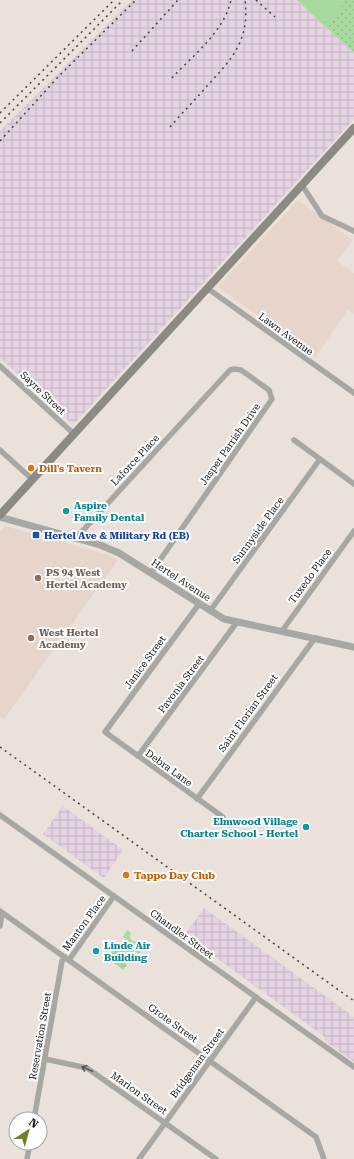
<svg xmlns="http://www.w3.org/2000/svg" width="354" height="1159" viewBox="0 0 354 1159" font-family="'Roboto Serif',serif">
<defs>
<pattern id="industrial-grid" width="8" height="8" patternUnits="userSpaceOnUse"><rect width="8" height="8" fill="#e5d2e3"/><path d="M0 4h8M4 0v8" fill="none" stroke="#c4b4c2"/></pattern>
<pattern id="grass-tufts" width="24" height="20" patternUnits="userSpaceOnUse"><rect width="24" height="20" fill="#a8d99f"/><path d="M3 7l-1-3M5 7V3M7 7l1-3M15 17l-1-3M17 17v-4M19 17l1-3" fill="none" stroke="#90ba88"/></pattern>
<pattern id="park-dots" width="8" height="8" patternUnits="userSpaceOnUse"><rect width="8" height="8" fill="#a8d99f"/><path d="M2 2h.1M6 6h.1" fill="none" stroke="#90ba88" stroke-width="1.8" stroke-linecap="round"/></pattern>
</defs>
<rect width="100%" height="100%" fill="#eae1da"/>
<g fill="#e5d5ca">
<path d="M298,200L353,240L337,261L354,273V314L348,310L315,357L218,287Z"/>
<path d="M5,526L106,554L118,560L4,719L0,716V531Z"/>
</g>
<g fill="url(#industrial-grid)">
<path d="M132,0H297L354,53V119L73,425L0,358V131Z"/>
<path d="M63,806L123,850L104,878L43,834Z"/>
<path d="M204,908L354,1017V1062L325,1041V1037L185,935Z"/>
</g>
<path fill="url(#grass-tufts)" d="M127,930L131,933L130,937L132,941L137,942L140,940L146,944L139,954L134,951L125,964L127,965L123,970L107,958L114,948L119,951L127,940L123,937Z"/>
<path fill="url(#park-dots)" d="M297,0H354V53Z"/>
<path fill="#a8d99f" d="M298,0H346L337,13L323,25Z"/>
<g fill="none" stroke-linecap="round" stroke-linejoin="round">
<g stroke="#a9a7a3" stroke-width="5.5">
<path d="M302,185L322,216L354,231"/>
<path d="M207,288L354,393"/>
<path d="M0,366L74,434"/>
<path d="M294,440L354,484"/>
<path d="M0,450L32,479"/>
<path d="M76,538L230,370L235,369L241,370L269,390L272,399L151,573"/>
<path d="M199,604L105,732L223,817"/>
<path d="M210,611L320,459"/>
<path d="M282,631L354,531"/>
<path d="M138,756L237,622"/>
<path d="M197,799L315,638"/>
<path d="M0,815L354,1067"/>
<path d="M0,911L316,1137L324,1159"/>
<path d="M0,926L2,913"/>
<path d="M69,960L114,896"/>
<path d="M45,1059L87,1068L216,1159"/>
<path d="M34,1119L62,961L65,957"/>
<path d="M27,1159L30,1143"/>
<path d="M139,1159L256,997"/>
</g>
<path stroke="#a9a7a3" stroke-width="7" d="M0,517L100,545L119,553L224,619L354,647"/>
<path stroke="#8d8a84" stroke-width="8" d="M0,515L354,128"/>
<g stroke="#494541" stroke-width="1.5" stroke-dasharray="2 4" stroke-linecap="butt">
<path d="M256,0L275,17"/>
<path d="M132,51L178,0"/>
<path d="M172,78C193,55 224,32 231,0"/>
<path d="M0,113L114,0"/>
<path d="M0,123L123,0"/>
<path d="M170,127C182,113 195,100 207,86C232,59 250,40 245,0"/>
<path d="M0,141L59,76L136,0"/>
<path d="M0,747L354,1001"/>
</g>
</g>
<defs><path id="oneway-shaft" d="M-6 0H5M1.5-3L5.5 0L1.5 3" fill="none" stroke-width="1.6" stroke-linecap="round" stroke-linejoin="round"/></defs>
<use stroke="#5d5a57" href="#oneway-shaft" transform="translate(87 1069) rotate(-157)"/>
<g fill="#e8710a" stroke="#fff" stroke-width="1.5">
<circle cx="31" cy="468" r="4"/>
<circle cx="126" cy="875" r="4"/>
</g>
<g fill="#0f9aa8" stroke="#fff" stroke-width="1.5">
<circle cx="66" cy="511" r="4"/>
<circle cx="306" cy="827" r="4"/>
<circle cx="96" cy="951" r="4"/>
</g>
<rect fill="#1a4fb4" stroke="#fff" stroke-width="1.5" x="32" y="531" width="8" height="8" rx="2"/>
<g fill="#8d6e63" stroke="#fff" stroke-width="1.5">
<circle cx="38" cy="578" r="4"/>
<circle cx="31" cy="638" r="4"/>
</g>
<g text-anchor="middle" dominant-baseline="central" stroke-width="4" stroke-linejoin="round" paint-order="stroke">
<g font-size="10" fill="#1e1b18" stroke="#fff">
<text transform="translate(286 334) rotate(36)">Lawn Avenue</text>
<text transform="translate(43 393) rotate(43)">Sayre Street</text>
<text transform="translate(230 444) rotate(-55)">Jasper Parrish Drive</text>
<text transform="translate(135 460) rotate(-47)">Laforce Place</text>
<text transform="translate(258 530) rotate(-54)">Sunnyside Place</text>
<text transform="translate(310 576) rotate(-54)">Tuxedo Place</text>
<text transform="translate(181 580) rotate(33)">Hertel Avenue</text>
<text transform="translate(145 662) rotate(-54)">Janice Street</text>
<text transform="translate(181 684) rotate(-53)">Pavonia Street</text>
<text transform="translate(248 713) rotate(-54)">Saint Florian Street</text>
<text transform="translate(169 768) rotate(36)">Debra Lane</text>
<text transform="translate(84 923) rotate(-54)">Manton Place</text>
<text transform="translate(182 934) rotate(36)">Chandler Street</text>
<text transform="translate(173 1023) rotate(36)">Grote Street</text>
<text transform="translate(40 1036) rotate(-80)">Reservation Street</text>
<text transform="translate(197 1063) rotate(-54)">Bridgeman Street</text>
<text transform="translate(139 1093) rotate(35)">Marion Street</text>
</g>
<g font-size="10" font-weight="bold" fill="#c56008" stroke="#fff" text-anchor="start">
<text x="39" y="468">Dill's Tavern</text>
<text x="134" y="875">Tappo Day Club</text>
</g>
<g font-size="10" font-weight="bold" fill="#0d838f" stroke="#fff" text-anchor="start">
<text x="74" y="505">Aspire<tspan x="74" dy="12">Family Dental</tspan></text>
<text x="298" y="821" text-anchor="end">Elmwood Village<tspan x="298" dy="12">Charter School - Hertel</tspan></text>
<text x="104" y="945">Linde Air<tspan x="104" dy="12">Building</tspan></text>
</g>
<g font-size="10" font-weight="bold" fill="#164399" stroke="#fff" text-anchor="start">
<text x="44" y="535">Hertel Ave &amp; Military Rd (EB)</text>
</g>
<g font-size="10" font-weight="bold" fill="#785e54" stroke="#fff" text-anchor="start">
<text x="46" y="572">PS 94 West<tspan x="46" dy="12">Hertel Academy</tspan></text>
<text x="39" y="632">West Hertel<tspan x="39" dy="12">Academy</tspan></text>
</g>
</g>
<g transform="translate(28 1131) rotate(36)"><circle r="19" fill="#ffffff" stroke="#a5a4a3"/>
<path d="M0-3L7 15L0 10L-7 15Z" fill="#777e29"/>
<text y="-6" font-size="11" font-weight="bold" text-anchor="middle" fill="#1e1b18">N</text>
</g>
</svg>
